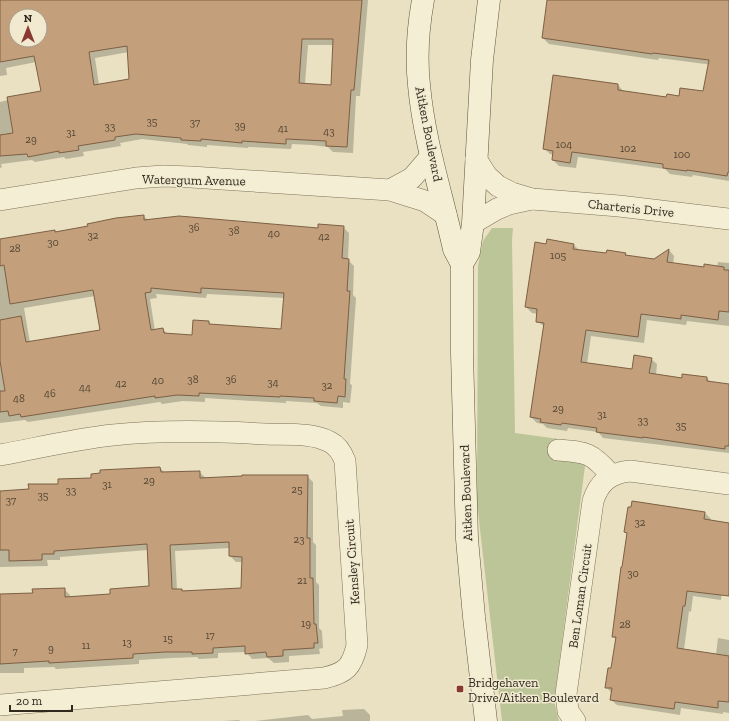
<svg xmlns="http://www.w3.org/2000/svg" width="729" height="721" viewBox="0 0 729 721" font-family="'Zilla Slab',serif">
<rect width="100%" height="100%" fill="#e9e1c2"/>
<path fill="#bcc597" d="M492,228H513L512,240L515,433L588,443L555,695V705L559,721H502L477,503L478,266L483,241Z"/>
<g fill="#0003" fill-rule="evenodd">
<path d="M12,0H368L360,96H356L353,153L333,152L328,147L312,145L292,144L291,149L248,147V148L207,145V147L188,145L187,144L142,139L120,143L121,146L83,152L84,156L66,159L64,157L35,162L32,160L1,164L2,167L0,168V102L43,92L36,62L6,68L7,75L0,76V2ZM16,16H40V40H16ZM308,45H334L331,86L305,84ZM129,52L130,80L99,85L95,58Z"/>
<path d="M548,0H729V70L713,65L659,58L658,60L549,44L543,38Z"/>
<path d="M618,85L624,92L729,107V181L693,175L692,177L670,174L665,169L578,157L576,168L559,166L553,160L554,155L550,154L544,148Z"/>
<path d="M143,216L148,220L319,229L343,227L349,233L348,260L354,266L353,295L356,298L350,384L352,385L350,403L343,402V408L321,406L317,403L286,401V403L205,398V402L183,401L162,404L160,402L28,422L25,420L0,423V242ZM156,294L206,298L207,294L285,298L282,330L211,325L209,322L193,336L167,334L163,329L155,331L150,299L157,298ZM95,296L102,331L30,343L24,308Z"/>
<path d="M547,245H574L580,251L607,254H625L628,256L655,260L669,250L674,256L673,264L705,268L717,267L718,262L729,263V326L687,321L686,325L647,320L644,343L591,336L587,364L633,370L651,359L657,364L656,375L683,379L707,378L711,383L729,385V453L603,438L598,432L568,428L567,431L547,428L543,424L537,423L531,417L545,327L537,321L538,314L532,313L526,307Z"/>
<path d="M160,468L165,473L199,472L206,478L307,476L313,482V542L316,545V582L319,585V628L322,631L323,648L319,649L320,654L289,656V662L274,663L268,658L252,659L246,652L218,653V658L199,659L197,657L172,658L139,660V664L56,669L54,667L24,668V673H0V595L34,594L64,589L70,595V597L111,595L150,587L148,550L60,557V560H47L48,566L0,567V492L59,485L92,479ZM230,548V556L236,562H241L242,563V589L184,592L181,590H177L175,551Z"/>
<path d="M705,513L711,519L710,521L729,524V594L722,593L721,600L693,596L691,612L689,611L684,650L716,655L718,638L729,640V713L723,712V714L681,708L680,715L617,705L611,700L612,693L606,687L612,669L616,640L613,636L628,535L625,532Z"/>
<path d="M364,709L370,715V721H255L308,715L312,719L343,716L342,710Z"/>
<path d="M239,720L240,721H222Z"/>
</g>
<g fill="#c3a07b" stroke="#7d5f43" fill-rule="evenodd">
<path d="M0,0H362L354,90H351L347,147L326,146V141L286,139V144L242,141V143L201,139V141L181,140V138L136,134L115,137V140L78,146L79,150L59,153V151L28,157L27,154L0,156V135L13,133L7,97L41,91L34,56L0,62ZM16,16H40V40H16ZM302,39H333L331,85L299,83ZM127,46L129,79L94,85L89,52Z"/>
<path d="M547,0H729V172H728L727,176L687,170V171L663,168V164L572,152L570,163L552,160L553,151L543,149L553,75L618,84V90L666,97L667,94L679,96L680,88L703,91L709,60L653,53L652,54L542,38Z"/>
<path d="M144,215V220L179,216L318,228V224L344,226L342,258L349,259L347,291H350L344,379H346L345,397L338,396L337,403L314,401V398L280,396V397L199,393V396L177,395L155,398V396L21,417L20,414L9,416L8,411L0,412V391H5L0,361V320L21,316L26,342L100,330L93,290L10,304L4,265L0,266V239L55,230V232L88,226L87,224L116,218ZM151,288L201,293V288L284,293L281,329L209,324V321L193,320L192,335L164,333L163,328L151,330L145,293L151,292Z"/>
<path d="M547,239L574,244L573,249L606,253L607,250L626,253L625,255L654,259L669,249L667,262L704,267V264L724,267V270H729V312L719,311L718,320L681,315V319L641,314L638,337L586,330L581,362L632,369L634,355L652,358L649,373L682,378V374L707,377V381L729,384V446H725V449L643,437V438L596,432L597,428L562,423L561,425L540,422L541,419L530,417L544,323L536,322L537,309L525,307L535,242L546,244Z"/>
<path d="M160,467L161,472L200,471V478L242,476V475H308L307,538H310V578H313L314,624H316L318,643H314V648L283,650V656L267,657L266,652L245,654V646L213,648V653L192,654V652H165L133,654V658L49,663V661L0,664V594L33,593L32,589L65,588V597L110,594V589L149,586L147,544L54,551V554H42V560L9,561V550H0V491L29,489L28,484H58V479L91,478V474L100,473V470ZM229,542V556L242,557L241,588L182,591V589H172L170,545Z"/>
<path d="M632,501L705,512L704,519L729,523V596L687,591L685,606H683L677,648L729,656V702L718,701V708L675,702L674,709L610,700L612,688H605L608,668H611L616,637H612L621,567H622L627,533L624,532L628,507H631Z"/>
</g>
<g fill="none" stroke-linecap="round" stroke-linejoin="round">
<g stroke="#80725b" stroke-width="22">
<g id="minor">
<path d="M476,159L487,176L498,186L512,193L532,199L619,206L729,219"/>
<path d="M390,190L412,178L431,156"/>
<path d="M0,200L136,178L163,176L191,177L390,190L425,201L446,215"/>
<path d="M473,223L497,209L509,204L532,199"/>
<path d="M558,450C587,452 592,453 611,475"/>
<path d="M0,455C38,448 75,439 113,435C164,430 214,431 265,434C286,435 311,432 330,442C338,446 342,453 345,461L357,645C352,667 346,673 324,678L0,705"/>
<path d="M575,721L568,711L566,694L593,501C599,482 610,473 630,471L729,484"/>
</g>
</g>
<g stroke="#62533e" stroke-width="23">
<g id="secondary">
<path d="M423,0C418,28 416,57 419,85C424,141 442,195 454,249L462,264V353L467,539L474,617L486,721"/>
<path d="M462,264L469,252L473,223L482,60L489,0"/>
</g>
</g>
<use href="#minor" stroke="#f4eed4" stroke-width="21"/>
<use href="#secondary" stroke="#f4eed4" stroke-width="22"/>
</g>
<rect fill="#893931" stroke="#f1ead0" stroke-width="1.5" x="456" y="685" width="8" height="8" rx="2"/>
<g text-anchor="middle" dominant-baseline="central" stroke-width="3" stroke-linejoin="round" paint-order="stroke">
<g font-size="11" fill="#564735">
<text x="152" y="121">35</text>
<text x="195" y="122">37</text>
<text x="240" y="125">39</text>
<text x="110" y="126">33</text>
<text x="283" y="128">41</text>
<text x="329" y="131">43</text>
<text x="71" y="132">31</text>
<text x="31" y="139">29</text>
<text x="564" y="144">104</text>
<text x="628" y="148">102</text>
<text x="682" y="154">100</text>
<text x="194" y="227">36</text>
<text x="234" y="230">38</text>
<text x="274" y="233">40</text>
<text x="93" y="235">32</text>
<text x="324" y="236">42</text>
<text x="53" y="242">30</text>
<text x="15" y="248">28</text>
<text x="558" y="255">105</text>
<text x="193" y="379">38</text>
<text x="231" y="379">36</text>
<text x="158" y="380">40</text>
<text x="273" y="382">34</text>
<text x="121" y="383">42</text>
<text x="327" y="385">32</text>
<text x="85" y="387">44</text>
<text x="50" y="393">46</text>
<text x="19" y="398">48</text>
<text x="558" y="408">29</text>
<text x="602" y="414">31</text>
<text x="643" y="420">33</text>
<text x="681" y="425">35</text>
<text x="149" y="480">29</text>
<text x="107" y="484">31</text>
<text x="297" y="489">25</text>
<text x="71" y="490">33</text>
<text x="43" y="495">35</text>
<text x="11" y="500">37</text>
<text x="640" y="522">32</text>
<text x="299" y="539">23</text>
<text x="633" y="573">30</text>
<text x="302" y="580">21</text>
<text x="306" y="623">19</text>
<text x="625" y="624">28</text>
<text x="210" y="635">17</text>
<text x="168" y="638">15</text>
<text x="127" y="642">13</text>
<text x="86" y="645">11</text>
<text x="51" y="648">9</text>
<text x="15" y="651">7</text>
</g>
<g font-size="13" fill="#32291e" stroke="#f1ead0">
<text transform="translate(429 134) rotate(79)">Aitken Boulevard</text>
<text transform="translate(194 180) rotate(1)">Watergum Avenue</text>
<text transform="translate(631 208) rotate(6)">Charteris Drive</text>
<text transform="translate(466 493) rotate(-92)">Aitken Boulevard</text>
<text transform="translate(352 562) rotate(-94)">Kensley Circuit</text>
<text transform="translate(580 596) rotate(-82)">Ben Loman Circuit</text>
</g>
<g font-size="13" fill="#32291e" stroke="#f1ead0" text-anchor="start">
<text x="468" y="682">Bridgehaven<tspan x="468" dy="15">Drive/Aitken Boulevard</tspan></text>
</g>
</g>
<g transform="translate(28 28)"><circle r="19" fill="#f1ead0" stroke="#a59d89"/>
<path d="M0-3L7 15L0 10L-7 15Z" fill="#893931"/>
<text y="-6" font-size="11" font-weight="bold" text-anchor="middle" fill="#32291e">N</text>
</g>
<path d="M10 705v6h62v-6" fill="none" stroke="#32291e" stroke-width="2"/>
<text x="16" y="705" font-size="12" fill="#32291e" stroke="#f1ead0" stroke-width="3" paint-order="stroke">20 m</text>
</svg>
